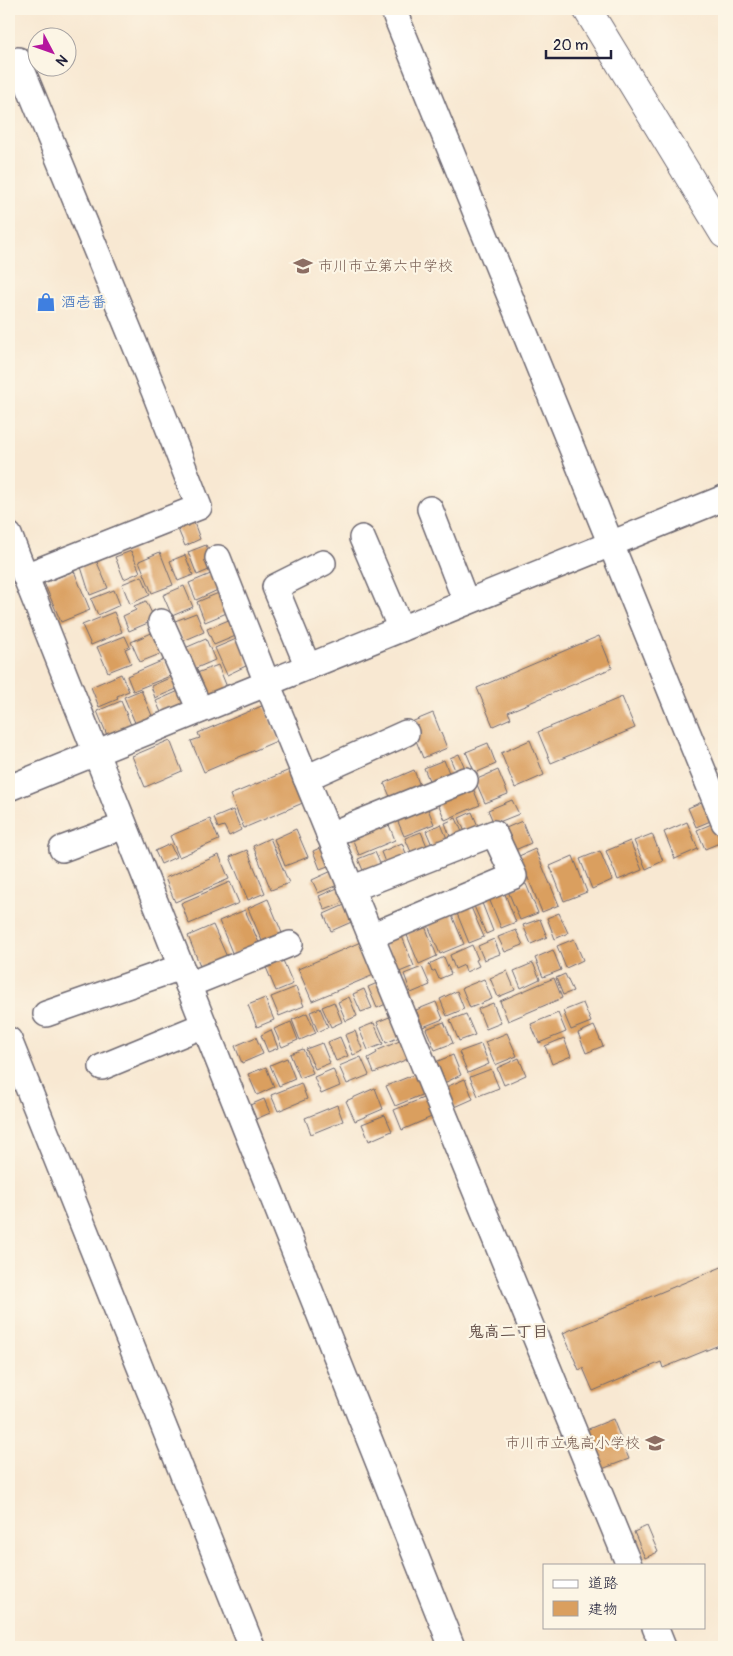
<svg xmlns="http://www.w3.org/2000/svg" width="733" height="1656" viewBox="0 0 733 1656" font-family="Pangolin,'Klee One',sans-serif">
<rect width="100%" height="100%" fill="#fcf5e5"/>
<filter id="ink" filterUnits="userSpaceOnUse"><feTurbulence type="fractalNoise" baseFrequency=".02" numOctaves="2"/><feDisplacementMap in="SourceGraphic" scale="10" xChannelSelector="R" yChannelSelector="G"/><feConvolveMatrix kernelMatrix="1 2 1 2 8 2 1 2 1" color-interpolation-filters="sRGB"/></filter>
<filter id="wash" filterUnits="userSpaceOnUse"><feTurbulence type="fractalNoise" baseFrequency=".0096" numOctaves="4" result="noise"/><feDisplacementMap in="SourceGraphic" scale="20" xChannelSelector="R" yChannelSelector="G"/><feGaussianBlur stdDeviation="1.12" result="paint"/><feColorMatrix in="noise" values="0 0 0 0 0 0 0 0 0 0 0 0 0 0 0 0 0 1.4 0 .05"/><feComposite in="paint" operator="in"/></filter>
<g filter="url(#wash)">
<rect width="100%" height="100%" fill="#f8e8d2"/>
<g id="blocks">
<g fill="#da9f5f">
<path d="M193,520L200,539L185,546L177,527Z"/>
<path d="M206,545L216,567L197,575L188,552Z"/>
<path d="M131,551L140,572L124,579L115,557Z"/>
<path d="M160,552L173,585L152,593L139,561Z"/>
<path d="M185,555L193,575L178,581L170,561Z"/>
<path d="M96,560L108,588L90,595L81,567Z"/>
<path d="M74,571L90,610L61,622L44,583Z"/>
<path d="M213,573L220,589L196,600L189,583Z"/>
<path d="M142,576L150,595L130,604L122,584Z"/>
<path d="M184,586L193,607L172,616L163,595Z"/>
<path d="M114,590L120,605L98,615L91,599Z"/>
<path d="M221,592L229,612L205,622L197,602Z"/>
<path d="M146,601L155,620L129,631L123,616L136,610L134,606Z"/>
<path d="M114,612L122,632L91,645L82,625Z"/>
<path d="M196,613L204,632L183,641L175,621Z"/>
<path d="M231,619L238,635L214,645L207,629Z"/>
<path d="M156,631L165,652L140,662L131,642Z"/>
<path d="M125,636L130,647L125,649L131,663L108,672L97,647Z"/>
<path d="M599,636L612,668L508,712L511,718L493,726L477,688Z"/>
<path d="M241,637L248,665L227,675L215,648Z"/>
<path d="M206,639L215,660L194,669L185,648Z"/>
<path d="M164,660L170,676L133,691L127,676Z"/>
<path d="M218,665L229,692L208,700L197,673Z"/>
<path d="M121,674L129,691L117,696L118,699L99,707L91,687Z"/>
<path d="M174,676L179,688L155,698L151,686Z"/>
<path d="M141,690L153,718L136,725L124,697Z"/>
<path d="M181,690L189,708L164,719L156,701Z"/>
<path d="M622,697L635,728L551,763L538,732Z"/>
<path d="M121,701L133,730L109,740L97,711Z"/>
<path d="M264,705L279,740L204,772L191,741L200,738L198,733Z"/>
<path d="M433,713L447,748L423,758L409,723Z"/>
<path d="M170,740L182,771L145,787L132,756Z"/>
<path d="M530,740L544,775L515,788L501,753Z"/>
<path d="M488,743L496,764L475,773L466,752Z"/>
<path d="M459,754L467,773L458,777L450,758Z"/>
<path d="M444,760L451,778L430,783L424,768Z"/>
<path d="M292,769L305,802L244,828L230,795Z"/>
<path d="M414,770L421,789L392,801L384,783Z"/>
<path d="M498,770L508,794L485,803L475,780Z"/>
<path d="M472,786L480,805L445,820L437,801Z"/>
<path d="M512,800L519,814L494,824L488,810Z"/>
<path d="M704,801L713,820L696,827L688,808Z"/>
<path d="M426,804L434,824L404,836L396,817Z"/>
<path d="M233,810L241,830L229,836L224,826L218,828L214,818Z"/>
<path d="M472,812L481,833L468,839L459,818Z"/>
<path d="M456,818L465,839L453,844L445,823Z"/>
<path d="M210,819L219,840L179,857L170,836Z"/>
<path d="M387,820L395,840L359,855L351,836Z"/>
<path d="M522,821L531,843L515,850L506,828Z"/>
<path d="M687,822L698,849L675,859L664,832Z"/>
<path d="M714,823L722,842L705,849L697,830Z"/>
<path d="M441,824L450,846L435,852L426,831Z"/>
<path d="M296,829L308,857L285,866L274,839Z"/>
<path d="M421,832L430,853L414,859L405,838Z"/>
<path d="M652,834L663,861L646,869L634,841Z"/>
<path d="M270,838L289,883L271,890L253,846Z"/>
<path d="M630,841L642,870L618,880L606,851Z"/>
<path d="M402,843L409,861L388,870L381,852Z"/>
<path d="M170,844L176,857L161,864L155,851Z"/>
<path d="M328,844L336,863L320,869L313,851Z"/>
<path d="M535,849L559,905L542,912L519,856Z"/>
<path d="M247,850L265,893L248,900L230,857Z"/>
<path d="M600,851L612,880L592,889L580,859Z"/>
<path d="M375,852L383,870L366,877L358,859Z"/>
<path d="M219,855L229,879L175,902L165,878Z"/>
<path d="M573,856L587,892L564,901L550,866Z"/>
<path d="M334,870L340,884L318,893L312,880Z"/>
<path d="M230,882L239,903L189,924L181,903Z"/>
<path d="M526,884L538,913L520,920L508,891Z"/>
<path d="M342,886L348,901L325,910L319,896Z"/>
<path d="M503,889L516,922L501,928L488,896Z"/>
<path d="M268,899L282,933L262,941L248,908Z"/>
<path d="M349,903L356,920L331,931L324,914Z"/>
<path d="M482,903L493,931L486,934L474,906Z"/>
<path d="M470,905L484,937L469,943L456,911Z"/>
<path d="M245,910L259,943L233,955L219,921Z"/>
<path d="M451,913L464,944L440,954L427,923Z"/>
<path d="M559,913L568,933L555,939L547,918Z"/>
<path d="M540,919L547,937L531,944L523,925Z"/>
<path d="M213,925L227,957L201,968L188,936Z"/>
<path d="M425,926L437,956L419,964L406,933Z"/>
<path d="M516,930L523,945L505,952L498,937Z"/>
<path d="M401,934L414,966L397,973L384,942Z"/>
<path d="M494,939L500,954L484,960L478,946Z"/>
<path d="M574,939L583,960L566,968L557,946Z"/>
<path d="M363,941L376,974L312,1001L298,969Z"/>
<path d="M472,945L478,959L476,960L479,966L466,972L464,965L455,969L450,955Z"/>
<path d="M553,950L561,970L543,977L535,958Z"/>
<path d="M444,957L451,974L439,979L435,970L432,972L429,964Z"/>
<path d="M282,958L293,984L276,991L265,965Z"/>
<path d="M533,963L540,979L521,988L514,971Z"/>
<path d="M422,967L430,985L411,993L404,974Z"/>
<path d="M507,971L515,990L498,997L490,978Z"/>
<path d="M565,974L573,991L563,995L556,978Z"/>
<path d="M554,978L562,998L508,1021L500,1001Z"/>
<path d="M484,979L492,999L470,1008L462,988Z"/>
<path d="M382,981L390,1002L377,1008L368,987Z"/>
<path d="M296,987L304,1006L279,1016L271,997Z"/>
<path d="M364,989L372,1008L361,1012L353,994Z"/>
<path d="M457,991L464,1009L447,1016L440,999Z"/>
<path d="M349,997L357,1016L346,1021L338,1002Z"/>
<path d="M265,998L274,1020L257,1027L248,1005Z"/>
<path d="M334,1002L342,1022L331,1027L322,1007Z"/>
<path d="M436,1002L443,1019L423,1027L416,1010Z"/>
<path d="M493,1003L501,1023L486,1029L478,1009Z"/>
<path d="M583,1003L591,1022L571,1030L563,1011Z"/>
<path d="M320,1008L328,1027L318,1032L310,1012Z"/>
<path d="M307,1013L316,1033L300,1040L292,1020Z"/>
<path d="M558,1013L566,1032L539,1043L531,1024Z"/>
<path d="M397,1014L406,1034L386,1043L377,1022Z"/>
<path d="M466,1014L475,1035L459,1041L450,1020Z"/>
<path d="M291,1022L298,1040L282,1047L274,1029Z"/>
<path d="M444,1022L453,1043L435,1050L426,1029Z"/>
<path d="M374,1023L383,1044L368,1050L359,1029Z"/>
<path d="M594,1026L603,1046L586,1053L578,1033Z"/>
<path d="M271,1030L278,1048L268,1052L261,1035Z"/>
<path d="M355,1031L363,1051L353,1055L345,1035Z"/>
<path d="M507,1033L517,1056L495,1065L485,1042Z"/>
<path d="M256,1037L263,1054L242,1063L235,1046Z"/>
<path d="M340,1037L348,1056L336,1061L328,1042Z"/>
<path d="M564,1038L571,1056L552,1064L545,1046Z"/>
<path d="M402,1040L410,1058L374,1073L368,1058L377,1053L376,1051Z"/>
<path d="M322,1043L330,1063L315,1069L306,1049Z"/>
<path d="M481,1044L489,1064L468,1073L459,1052Z"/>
<path d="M303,1049L313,1073L300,1078L290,1054Z"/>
<path d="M453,1055L461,1075L442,1084L433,1063Z"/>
<path d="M361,1057L369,1075L347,1084L339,1066Z"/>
<path d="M287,1058L295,1079L279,1086L270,1065Z"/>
<path d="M519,1058L526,1075L504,1085L497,1068Z"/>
<path d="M266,1067L274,1087L257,1095L248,1074Z"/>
<path d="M333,1069L340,1086L321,1094L314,1077Z"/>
<path d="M491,1069L499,1088L478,1096L470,1077Z"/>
<path d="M418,1073L426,1093L395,1106L386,1086Z"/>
<path d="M465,1079L473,1099L455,1107L446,1087Z"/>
<path d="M301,1083L307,1099L278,1111L271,1095Z"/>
<path d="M375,1088L383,1109L355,1121L346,1101Z"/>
<path d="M428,1096L436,1115L402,1130L394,1110Z"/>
<path d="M264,1099L270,1113L256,1119L250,1105Z"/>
<path d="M337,1105L343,1121L311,1134L305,1118Z"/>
<path d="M385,1115L392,1131L369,1141L362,1124Z"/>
<path d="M724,1266V1343L663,1368L661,1362L593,1391L583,1368L579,1370L563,1333Z"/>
<path d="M613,1419L629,1459L602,1469L586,1430Z"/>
<path d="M647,1526L658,1552L645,1558L634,1532Z"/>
</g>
</g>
</g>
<g filter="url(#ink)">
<use href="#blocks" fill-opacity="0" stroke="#6d6770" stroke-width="1"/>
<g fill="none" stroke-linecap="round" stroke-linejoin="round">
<g stroke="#6d6770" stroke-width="28">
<g id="minor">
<path d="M393,9L724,822"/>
<path d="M18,60L154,391L199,507L25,576"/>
<path d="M430,509L466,602"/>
<path d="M9,535L452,1647"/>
<path d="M362,538L401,629"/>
<path d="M218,558L267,683L629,1565"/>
<path d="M161,622L200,710"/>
<path d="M308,667L275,587L323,563"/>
<path d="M306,778L406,733"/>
<path d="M9,788L724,498"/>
<path d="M329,835L465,780"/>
<path d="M62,849L124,826"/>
<path d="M351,889L494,833L514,876L371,936"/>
<path d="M188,985L290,944"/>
<path d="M46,1014L181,967"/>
<path d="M9,1040L252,1647"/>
<path d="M102,1067L204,1025"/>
<path d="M655,1627L663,1647"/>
</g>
</g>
<g stroke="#6d6770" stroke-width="30">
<path id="tertiary" d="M587,9L724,234"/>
</g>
<use href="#minor" stroke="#fff" stroke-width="25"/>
<use href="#tertiary" stroke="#fff" stroke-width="28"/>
</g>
</g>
<defs>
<g id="school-bare" transform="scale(1.5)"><path d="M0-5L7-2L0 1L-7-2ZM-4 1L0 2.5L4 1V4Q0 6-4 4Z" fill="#8d6e63" stroke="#fcf5e5" stroke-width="2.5" paint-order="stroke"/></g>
<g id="shop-bare" transform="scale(1.5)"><path d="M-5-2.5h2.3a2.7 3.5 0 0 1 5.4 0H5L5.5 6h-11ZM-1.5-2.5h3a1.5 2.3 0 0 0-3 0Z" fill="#3f7fe0" stroke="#fcf5e5" stroke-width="2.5" paint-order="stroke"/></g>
</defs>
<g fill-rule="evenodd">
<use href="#school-bare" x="303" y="266"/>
<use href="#shop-bare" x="46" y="302"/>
<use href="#school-bare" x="655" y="1443"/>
</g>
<g text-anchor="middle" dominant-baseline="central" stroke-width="4.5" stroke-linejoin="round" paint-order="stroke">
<g font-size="15" fill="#785e54" stroke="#fcf5e5" text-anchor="start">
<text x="318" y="266">市川市立第六中学校</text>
<text x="640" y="1443" text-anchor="end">市川市立鬼高小学校</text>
</g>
<g font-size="15" fill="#366cbe" stroke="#fcf5e5" text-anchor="start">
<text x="61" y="302">酒壱番</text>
</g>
<g font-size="16" font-weight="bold" fill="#624e48" stroke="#fcf5e5">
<text x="508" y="1332">鬼高二丁目</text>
</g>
</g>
<rect width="733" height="1656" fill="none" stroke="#fcf5e5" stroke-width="30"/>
<rect x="543" y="1564" width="162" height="65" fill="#fcf5e5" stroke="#a5a1a1"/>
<rect x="553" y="1580" width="25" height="8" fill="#ffffff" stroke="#a5a1a1"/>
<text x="588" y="1588" font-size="15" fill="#22223b">道路</text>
<rect x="553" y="1601" width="25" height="15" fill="#da9f5f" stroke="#a5a1a1"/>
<text x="588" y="1614" font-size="15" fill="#22223b">建物</text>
<g transform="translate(52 52) rotate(131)"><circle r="24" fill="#fcf5e5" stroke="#a5a1a1"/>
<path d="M0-4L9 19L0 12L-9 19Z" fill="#b5179e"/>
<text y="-8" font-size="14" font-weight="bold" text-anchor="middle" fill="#22223b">N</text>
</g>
<path d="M546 50v8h65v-8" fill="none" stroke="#22223b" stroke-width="2.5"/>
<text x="553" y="50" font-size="15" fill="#22223b" stroke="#fcf5e5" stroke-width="4" paint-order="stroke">20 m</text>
</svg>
